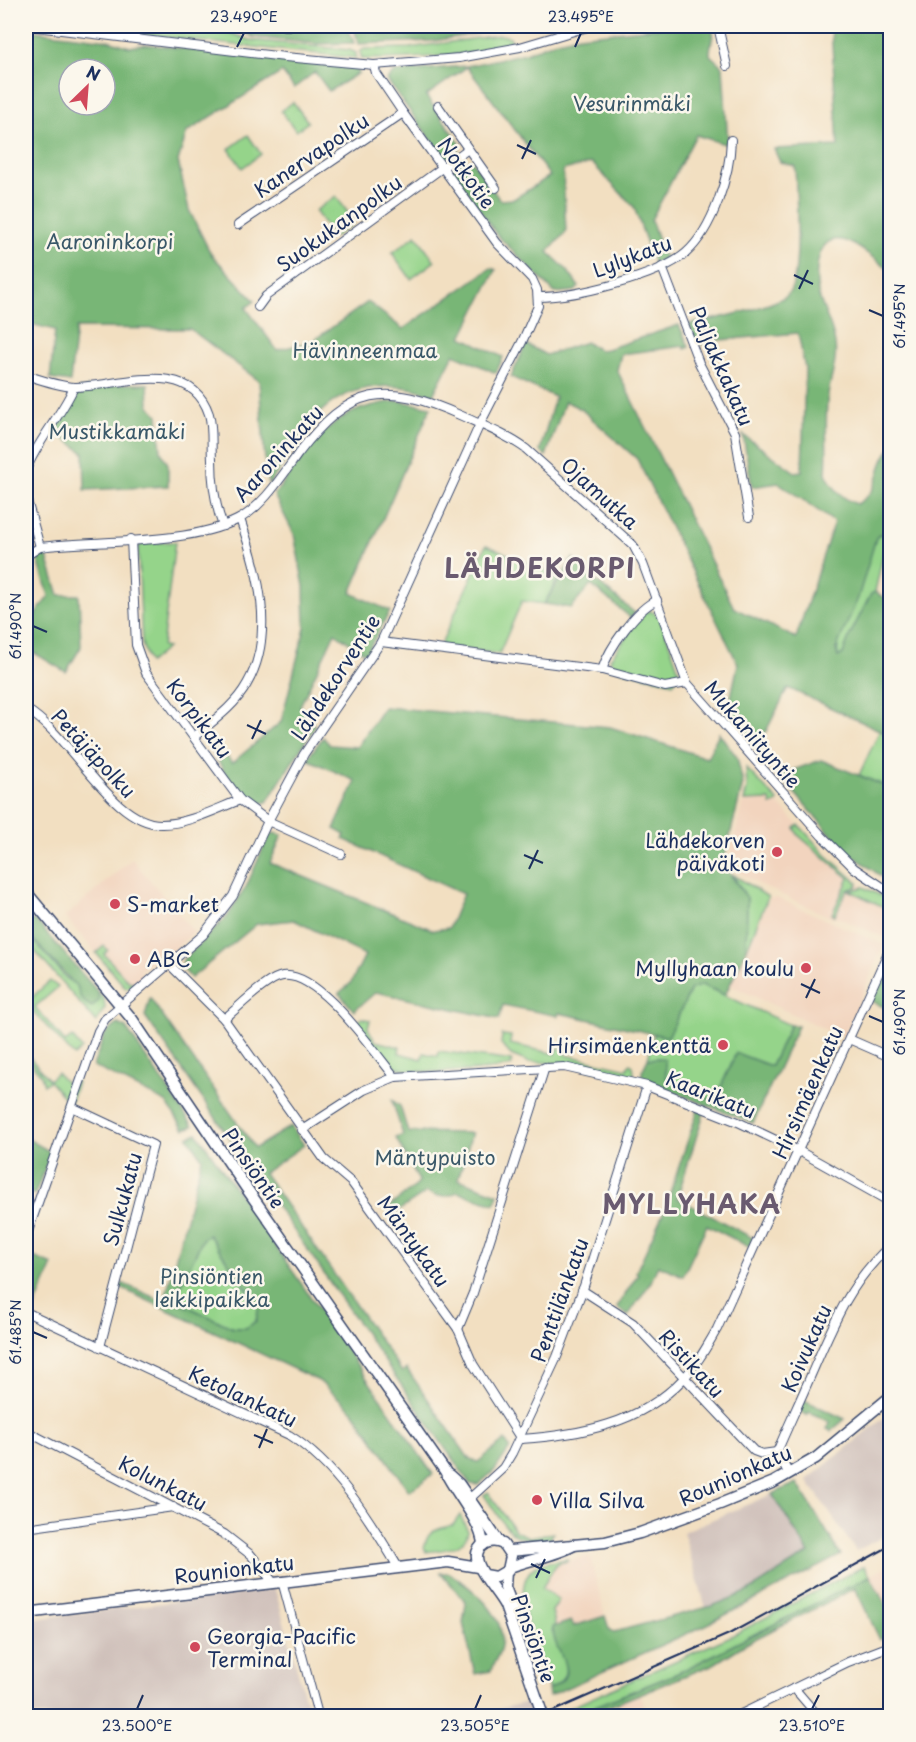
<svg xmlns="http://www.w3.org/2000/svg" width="916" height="1742" viewBox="0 0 916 1742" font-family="'Playpen Sans',sans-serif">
<rect width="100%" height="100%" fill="#fbf7ec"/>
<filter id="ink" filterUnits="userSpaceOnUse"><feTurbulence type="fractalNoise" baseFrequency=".0167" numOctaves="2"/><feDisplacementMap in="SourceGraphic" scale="12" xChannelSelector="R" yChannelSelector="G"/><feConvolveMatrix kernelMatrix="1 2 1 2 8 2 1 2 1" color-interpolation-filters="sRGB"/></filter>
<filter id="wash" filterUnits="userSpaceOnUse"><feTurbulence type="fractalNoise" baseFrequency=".008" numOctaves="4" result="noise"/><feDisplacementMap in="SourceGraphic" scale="24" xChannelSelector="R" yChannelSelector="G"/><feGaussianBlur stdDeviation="1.35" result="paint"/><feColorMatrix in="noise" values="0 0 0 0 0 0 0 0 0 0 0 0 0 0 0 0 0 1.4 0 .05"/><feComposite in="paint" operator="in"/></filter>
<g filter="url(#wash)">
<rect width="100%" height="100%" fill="#f2dfc1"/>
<g fill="#f2d4be">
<path d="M746,768L826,855L863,887L890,900L888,939L837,917H830L759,884L733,868L731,849L747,788Z"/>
<path d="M132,859L194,932L171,952L163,950L140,971L143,977L137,983L129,981L104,953V946L96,953L65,917Z"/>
<path d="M770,898H777L884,945L844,1035L840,1036L730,985Z"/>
<path d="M590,1556L605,1616L573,1626L571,1621L556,1627L541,1589L557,1563Z"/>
<path d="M890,1564V1612L870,1576Z"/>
<path d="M641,1695L647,1716H593L592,1713Z"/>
</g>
<g fill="#cfc0ba">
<path d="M890,1413V1533L856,1551L807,1480Z"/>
<path d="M772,1494L809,1553L748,1592L706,1608L683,1532Z"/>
<path d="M275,1589L310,1716H26V1620Z"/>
<path d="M531,1701L536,1716H474L487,1712Z"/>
</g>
<g fill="#95d48a" stroke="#588274" stroke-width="1.5">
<path d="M103,26H212L249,40L350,50L356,53V58L115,32Z"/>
<path d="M500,35L510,37L512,42C486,57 394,59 362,59L360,52L364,49L409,48Z"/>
<path d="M293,102L308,122L296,131L281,111Z"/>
<path d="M248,135L261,154L242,168L229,149Z"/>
<path d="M336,196L351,217L353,224L334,237L315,211Z"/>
<path d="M416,235L435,261L411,279L392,253Z"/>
<path d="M880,534L890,536V548L884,550L875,592L871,594L849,637L843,654L838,657C833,636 868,563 876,537Z"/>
<path d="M175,542L162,647L167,648L149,663L142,644L138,547L143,543Z"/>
<path d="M486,545L559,576L544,604L522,601L499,654L440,646Z"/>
<path d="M651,611L660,617L680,674L673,683L621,670L615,668L610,659L644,612Z"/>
<path d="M880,730L890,735V788L859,775Z"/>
<path d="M746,768L778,801L777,803L771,805L770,800L744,801L747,788Z"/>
<path d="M799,825L826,855L858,883L856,887L847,890L835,915L832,914L849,878L798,835L795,828Z"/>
<path d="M732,874L768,897L746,951L747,898Z"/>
<path d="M863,887L890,900V918L885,916L888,909L850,891Z"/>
<path d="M26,932L66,978L99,1000L98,992L104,999L105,1008L96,1022L26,941Z"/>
<path d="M104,946L108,950L104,954L128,981L137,983L126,988L96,953Z"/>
<path d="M50,981L58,987L35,1007L65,1042L72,1037L82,1049L74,1056L27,1005L29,1000Z"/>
<path d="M702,985L790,1025L771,1066L768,1067L736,1054L715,1100L691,1093L666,1077L665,1061L658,1058L648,1059L654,1034L668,1037L691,989Z"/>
<path d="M361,1018L370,1020L368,1028L375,1041L400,1047L399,1053L422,1059L424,1053L438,1056L439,1051L512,1061V1065C493,1071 411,1076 395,1066C379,1057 368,1039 357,1025Z"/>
<path d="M502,1035L511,1036L510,1044L556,1054L558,1048L566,1049V1055L627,1069L630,1064L633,1066L634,1074L631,1078L563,1063L528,1062L511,1055L501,1044Z"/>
<path d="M26,1053L49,1080L57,1073L69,1086L74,1081L77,1082L68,1110L62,1105L66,1100L49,1081L44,1085L41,1075L26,1058Z"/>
<path d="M209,1235L259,1306L256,1321L246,1328H233L176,1301V1296L203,1238Z"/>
<path d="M488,1492L515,1531L529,1537L553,1533L551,1538C509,1546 506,1525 484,1495Z"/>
<path d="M460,1515L468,1531C465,1550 442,1550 426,1552L424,1547C428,1529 438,1529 453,1525Z"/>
<path d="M568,1559V1561L557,1563L542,1588L559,1600L552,1611L556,1627L552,1630C561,1654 579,1677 548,1689L547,1679C538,1652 505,1586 536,1566C545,1561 557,1561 568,1559Z"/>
<path d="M864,1566L870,1576L678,1673L571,1716H560L558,1713L731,1636Z"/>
</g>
<g fill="#78b676" stroke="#4a726a" stroke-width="1.5" fill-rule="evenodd">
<path d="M227,26L293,29L347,26L354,43L318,44L254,37Z"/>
<path d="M353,26H380L386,30L392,26H443L447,30L465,26H494L495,30L434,41L359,44Z"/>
<path d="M672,26H712C716,36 709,44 710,55L723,67L728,145L696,135L651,220L665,259L654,264L634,207L592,163L563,170L566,232L548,252L567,270L579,287L575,291L555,293L497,235L452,169L464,161L473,162L500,200L514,199L550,176L467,67L426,96L460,143L458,151L445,159L387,80L394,72L467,66L526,53L554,42L579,36Z"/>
<path d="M831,26H890V270C877,261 863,248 848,242C817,229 814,271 818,292C822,310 833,325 835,344C838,364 828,384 827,403C825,427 828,450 826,473C832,487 842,499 857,504C884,488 874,468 890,449V536L880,534L876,538L858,598L836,649L838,657L843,654L849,637L871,594L875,592L890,601V735L788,688L757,749L727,715L738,664L637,459L581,409L565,401L546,456L540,451L555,397L511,377L526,344L546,355L586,342L599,350L607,349L679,325L689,347L685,349L684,346L621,354L617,370L734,608L796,638L834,522L779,483L752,487L743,435L795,472L802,471L805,369L798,333L710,341L697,346L689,324C707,321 779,306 789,293C802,276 796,190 795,166L780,162L774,149L838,146Z"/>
<path d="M26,30L108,40L130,47L144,44L356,68L359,73L329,91L315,72L294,88L282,72L187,132L178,161L189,210L211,254L255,301L246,308L277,350L311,342L368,302L403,329L491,268L496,270L462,337L503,357L496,373L454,354L433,395C398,381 353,383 324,409C303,427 285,462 269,485L266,474L259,381L190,329L76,328L70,382L50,379L55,330L26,323ZM69,69H105V105H69Z"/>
<path d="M122,384H148L149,405L158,415L161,452L168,464V486L85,490L84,453L55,431L79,389Z"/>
<path d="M399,401L431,407L351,593L390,611L366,654L335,633L300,706L315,726L267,802L255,804L228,779L204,735L207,732L232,763L281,722L305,628L304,586L294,534L274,495C314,444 328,407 399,401Z"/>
<path d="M46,554L59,595H79L81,647L66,672L26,648V627L49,596L37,557Z"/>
<path d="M573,558L595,580L635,613L631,618L591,585L571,608L544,604Z"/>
<path d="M384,707L610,727L707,758L719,733L737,757L743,784L724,859L725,867L747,898L746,951L725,995L702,985L691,989L668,1037L559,1013L558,1016L503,1005L499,1019L376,992L354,1011L339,993L351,983L365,955L294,920L257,924L191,978L182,968L183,960L227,917L246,887L269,835L273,833L282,835L270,863L433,930L449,928L463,894L343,839L345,835L334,829L356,781L307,759L323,737L330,745L357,747Z"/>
<path d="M821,760L890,788V883L843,848L779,775Z"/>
<path d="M30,920L36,921L98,992L99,1000L92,1007C84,1003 78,997 78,988L26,932V923Z"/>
<path d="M890,959V1010L871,1001Z"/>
<path d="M150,998L255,1148L291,1126L304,1145L264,1173L402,1372L407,1369L470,1460L478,1462L505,1440L510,1448L495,1470L478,1485L470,1484L145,1016Z"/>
<path d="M118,1024L126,1028L193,1126L184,1129L166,1102L93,1066L105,1034Z"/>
<path d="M790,1025L798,1026L753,1123L642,1080V1071L648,1059L662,1058L665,1060L666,1077L691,1093L715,1100L736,1053L771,1066Z"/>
<path d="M392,1100L400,1106L408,1132L472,1133L458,1179L498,1194L495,1204L457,1192C449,1198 434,1197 427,1192L391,1216L386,1209L417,1185L419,1181L396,1138L403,1135Z"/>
<path d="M698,1110L704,1113L677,1198L753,1238L749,1247L707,1225L683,1276L658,1265L651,1282L628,1316L617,1307L638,1274L636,1272L664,1211Z"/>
<path d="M197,1133L433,1474L409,1491L353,1411L319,1381L121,1288L122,1283L164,1302L202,1158L188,1137ZM209,1235L259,1306L256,1321L246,1328H233L176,1301V1296L203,1238Z"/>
<path d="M26,1138L51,1152L35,1194L26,1193Z"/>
<path d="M31,1256L53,1265L33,1311L26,1307V1278Z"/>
<path d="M804,1400L845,1419L831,1431L827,1429L830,1422L809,1412L807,1415L799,1411Z"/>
<path d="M797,1483L841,1555L706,1625L549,1696L548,1689C586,1674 551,1653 553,1627L571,1621L574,1626L605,1616L609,1629L614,1632L712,1606L747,1592L809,1553L772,1494Z"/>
<path d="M441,1573H449C472,1588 510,1617 500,1650C498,1657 493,1663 491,1671L475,1674L463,1623L466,1602Z"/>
<path d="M870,1576L890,1612V1633L880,1640L855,1588L747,1643L714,1664L592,1713L593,1716H571L678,1673Z"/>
</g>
</g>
<g filter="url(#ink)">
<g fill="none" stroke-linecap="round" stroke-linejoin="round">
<g stroke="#3b496d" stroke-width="10">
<g id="minor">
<path d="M28,26L285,57L374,65L459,58L520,47L591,26"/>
<path d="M284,26H292"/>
<path d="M718,26L727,66"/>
<path d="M438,106L496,188"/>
<path d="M238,225L403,113"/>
<path d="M662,267L699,363L735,433L749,517"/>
<path d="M538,297C575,297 658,277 686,253C713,229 730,175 731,140"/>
<path d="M258,307L266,296L468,149"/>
<path d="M26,375C41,380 58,386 74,387C117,387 190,356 209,414C213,428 211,445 212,459C212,482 215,505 223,526"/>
<path d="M26,470C38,440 61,416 74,387"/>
<path d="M26,497L40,547"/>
<path d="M131,539L136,645L146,673L240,800L268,821L341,854"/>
<path d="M26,556L40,547C98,540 187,545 237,520C262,508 282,476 298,454C350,386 384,381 462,416C484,426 507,435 526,449L633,545L643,564L687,683L822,836L854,868L890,892"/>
<path d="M381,642L602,670L665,687L687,683"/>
<path d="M602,670C609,648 636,609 657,600"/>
<path d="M26,709C71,735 112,825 162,824C188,824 216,809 240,800"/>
<path d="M195,736C213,721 235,706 247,684C276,634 258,570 240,519"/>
<path d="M171,966L224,1019L324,1159L352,1183L458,1329L473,1364L521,1439"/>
<path d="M224,1019C238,1008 263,982 279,977C315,965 374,1052 395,1077"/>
<path d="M849,1039L890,1057"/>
<path d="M72,1107L153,1145L100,1347"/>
<path d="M302,1130L364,1090L395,1077L564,1067L647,1086L738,1122L799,1151L890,1202"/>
<path d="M26,1237L98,1031L105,1019L203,935L233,896L268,821L304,754L381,642L480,424L522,342L538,306L537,290L532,279L497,243L403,113L376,73L374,65"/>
<path d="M582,1290L633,1323L754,1451L762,1454L777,1452"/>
<path d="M26,1312L289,1435C338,1466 369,1519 398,1567"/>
<path d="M458,1329L473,1293L545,1067"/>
<path d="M26,1431L224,1534L251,1555L273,1582"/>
<path d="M521,1439C579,1435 641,1424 683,1379C697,1365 707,1346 717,1329L890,948"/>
<path d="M789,1474L777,1452C788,1426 800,1401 811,1375C832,1327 850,1281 890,1246"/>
<path d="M467,1501L503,1468L512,1453L557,1357L584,1286L647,1086"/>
<path d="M26,1528L173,1507"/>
<path d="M282,1581L317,1711"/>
<path d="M794,1688L818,1716"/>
<path d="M737,1716L848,1662L890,1646"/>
</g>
</g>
<g stroke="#3b496d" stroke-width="13">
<g id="major">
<path d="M26,892L132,1019L247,1189L445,1471C455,1493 482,1522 483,1545"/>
<path d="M449,1475L459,1484L499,1542"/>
<path d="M510,1551L605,1542L640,1533L720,1504L774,1482L816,1458L890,1397"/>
<path d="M510,1567C531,1559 555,1556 574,1545"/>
<path d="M506,1572L505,1587L513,1608"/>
<path d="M485,1575L496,1577L508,1570L511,1556L503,1544C497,1541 491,1540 484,1544C462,1558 497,1589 505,1606L543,1716"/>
<path d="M26,1613L448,1562L478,1567"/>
</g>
</g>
<use href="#minor" stroke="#fff" stroke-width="8"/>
<use href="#major" stroke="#fff" stroke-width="10"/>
<path stroke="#1b2f5e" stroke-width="2" d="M542,1716L729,1634L890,1546"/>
</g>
</g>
<path fill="none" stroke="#1b2f5e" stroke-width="2" d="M237,47L244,33M575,47L581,33M517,145L536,154M522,159L531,140M794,275L813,284M799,289L808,270M869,310L883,316M33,626L47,632M247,725L266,734M252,739L261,720M524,855L543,863M529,869L538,850M801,984L820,993M806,998L815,979M869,1016L883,1022M33,1332L47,1338M254,1435L273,1443M259,1448L267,1429M531,1564L550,1573M536,1578L545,1559M137,1709L143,1695M475,1709L481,1695M812,1709L819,1695"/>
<g fill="#d1495b" stroke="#fbf7ec" stroke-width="2">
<circle cx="777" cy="852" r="6"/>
<circle cx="115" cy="904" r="6"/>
<circle cx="135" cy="959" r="6"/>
<circle cx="806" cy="968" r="6"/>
<circle cx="723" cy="1045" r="6"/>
<circle cx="537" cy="1500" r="6"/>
<circle cx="195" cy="1647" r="6"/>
</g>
<g text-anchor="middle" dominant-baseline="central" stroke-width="5" stroke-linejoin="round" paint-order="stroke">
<g font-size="20" fill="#3a5869" stroke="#fbf7ec">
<text x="632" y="103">Vesurinmäki</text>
<text x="110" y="241">Aaroninkorpi</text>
<text x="365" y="350">Hävinneenmaa</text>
<text x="117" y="431">Mustikkamäki</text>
<text x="435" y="1157">Mäntypuisto</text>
<text x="212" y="1276">Pinsiöntien<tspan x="212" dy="23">leikkipaikka</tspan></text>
</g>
<g font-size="20" fill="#1b2f5e" stroke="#fbf7ec">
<text transform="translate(311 155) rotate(-34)">Kanervapolku</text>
<text transform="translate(467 173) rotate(54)">Notkotie</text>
<text transform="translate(339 223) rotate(-36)">Suokukanpolku</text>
<text transform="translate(632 256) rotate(-21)">Lylykatu</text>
<text transform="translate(722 366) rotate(66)">Paljakkakatu</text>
<text transform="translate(278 453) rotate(-48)">Aaroninkatu</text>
<text transform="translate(600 493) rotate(42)">Ojamutka</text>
<text transform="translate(335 677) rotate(-57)">Lähdekorventie</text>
<text transform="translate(200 718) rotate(53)">Korpikatu</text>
<text transform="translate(753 734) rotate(49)">Mukaniityntie</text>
<text transform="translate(94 753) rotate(47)">Petäjäpolku</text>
<text transform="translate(807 1092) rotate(-66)">Hirsimäenkatu</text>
<text transform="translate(711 1094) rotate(22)">Kaarikatu</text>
<text transform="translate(254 1168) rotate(55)">Pinsiöntie</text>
<text transform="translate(122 1199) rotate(-75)">Sulkukatu</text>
<text transform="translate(414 1241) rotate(54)">Mäntykatu</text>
<text transform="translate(559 1300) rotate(-70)">Penttilänkatu</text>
<text transform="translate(806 1348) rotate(-66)">Koivukatu</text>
<text transform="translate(692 1363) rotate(47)">Ristikatu</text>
<text transform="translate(243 1396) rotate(25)">Ketolankatu</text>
<text transform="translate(735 1475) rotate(-24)">Rounionkatu</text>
<text transform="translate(163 1483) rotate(27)">Kolunkatu</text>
<text transform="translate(234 1569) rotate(-7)">Rounionkatu</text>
<text transform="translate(534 1638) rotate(70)">Pinsiöntie</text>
</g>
<g font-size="20" fill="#1b2f5e" stroke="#fbf7ec" text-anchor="start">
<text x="765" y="840" text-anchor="end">Lähdekorven<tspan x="765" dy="23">päiväkoti</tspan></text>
<text x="127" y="904">S-market</text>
<text x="147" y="959">ABC</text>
<text x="794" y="968" text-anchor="end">Myllyhaan koulu</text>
<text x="711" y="1045" text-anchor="end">Hirsimäenkenttä</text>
<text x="549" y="1500">Villa Silva</text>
<text x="207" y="1636">Georgia-Pacific<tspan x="207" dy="23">Terminal</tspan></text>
</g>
<g font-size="26" font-weight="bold" letter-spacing="1.5" fill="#6a5b70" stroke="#fbf7ec">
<text x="540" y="567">LÄHDEKORPI</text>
<text x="692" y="1203">MYLLYHAKA</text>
</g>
</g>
<rect width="916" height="1742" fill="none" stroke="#fbf7ec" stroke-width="66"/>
<g transform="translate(87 87) rotate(25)"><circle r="28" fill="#fbf7ec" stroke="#a1a7b3" stroke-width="1.5"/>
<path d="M0-4.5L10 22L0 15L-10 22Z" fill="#d1495b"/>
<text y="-9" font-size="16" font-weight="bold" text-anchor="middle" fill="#1b2f5e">N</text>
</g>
<rect x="33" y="33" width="850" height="1676" fill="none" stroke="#1b2f5e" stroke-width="2"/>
<g font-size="15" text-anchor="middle" fill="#1b2f5e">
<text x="244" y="22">23.490°E</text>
<text x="581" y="22">23.495°E</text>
<text transform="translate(900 316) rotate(-90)" y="5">61.495°N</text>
<text transform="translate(16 626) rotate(-90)" y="5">61.490°N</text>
<text transform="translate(900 1022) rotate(-90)" y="5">61.490°N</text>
<text transform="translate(16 1332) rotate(-90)" y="5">61.485°N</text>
<text x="137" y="1731">23.500°E</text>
<text x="475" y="1731">23.505°E</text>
<text x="812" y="1731">23.510°E</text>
</g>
</svg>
